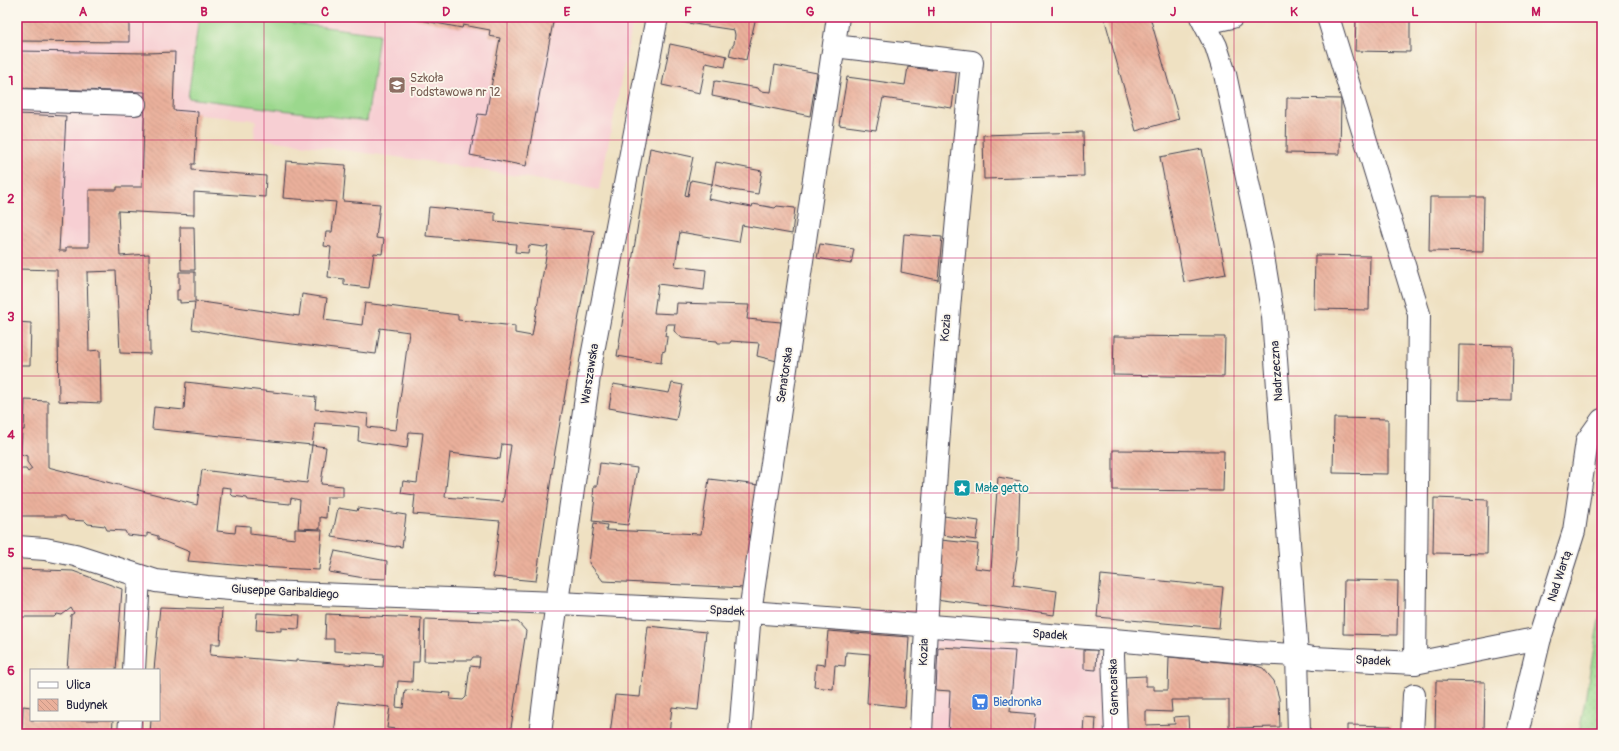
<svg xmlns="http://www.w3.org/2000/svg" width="1619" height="751" viewBox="0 0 1619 751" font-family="Pangolin,sans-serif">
<defs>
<pattern id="grass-dots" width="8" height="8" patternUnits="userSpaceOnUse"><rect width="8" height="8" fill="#9bd88d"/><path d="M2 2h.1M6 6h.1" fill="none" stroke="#85b97b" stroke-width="1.8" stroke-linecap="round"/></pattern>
<pattern id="building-back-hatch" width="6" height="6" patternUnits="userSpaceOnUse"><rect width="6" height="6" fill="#eab09b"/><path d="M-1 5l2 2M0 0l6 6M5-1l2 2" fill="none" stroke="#c89786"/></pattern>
</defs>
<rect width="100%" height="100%" fill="#fbf7ec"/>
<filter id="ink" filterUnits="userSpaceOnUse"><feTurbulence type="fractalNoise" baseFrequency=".025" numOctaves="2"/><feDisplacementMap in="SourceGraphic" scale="8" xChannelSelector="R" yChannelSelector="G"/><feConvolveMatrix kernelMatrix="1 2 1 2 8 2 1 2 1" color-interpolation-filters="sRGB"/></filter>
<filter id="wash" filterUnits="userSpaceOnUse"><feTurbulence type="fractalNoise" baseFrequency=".012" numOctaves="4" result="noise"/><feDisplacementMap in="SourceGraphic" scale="16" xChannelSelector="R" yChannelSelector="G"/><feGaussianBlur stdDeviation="0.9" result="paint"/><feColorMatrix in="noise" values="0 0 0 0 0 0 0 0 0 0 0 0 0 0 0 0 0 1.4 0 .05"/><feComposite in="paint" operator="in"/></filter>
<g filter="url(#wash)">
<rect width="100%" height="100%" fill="#efe1c2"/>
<g fill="#f7cfd3">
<path d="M17,17H634L599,190L433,162L254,138L256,120L174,113V189L114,185L120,271L17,269Z"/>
<path d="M934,637L1101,649L1105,652L1110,734H928Z"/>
</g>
<path fill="url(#grass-dots)" stroke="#5e7d64" d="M1602,602V734H1579Z"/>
<path fill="#9bd88d" stroke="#5e7d64" d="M199,17H248L379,34L367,121L188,98Z"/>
<g id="blocks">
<g fill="url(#building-back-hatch)" fill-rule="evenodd">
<path d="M17,17H132L129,18V42L17,41Z"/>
<path d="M405,17H554L526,166L470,155L478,114L486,115L500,38L489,36L490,30L463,25L462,28Z"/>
<path d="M675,17H756L746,60L729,56L731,48L734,44L735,35L734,30L674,21Z"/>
<path d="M1104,17H1150L1179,119L1136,131Z"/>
<path d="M1356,17H1410V52L1355,51Z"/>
<path d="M670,44L727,56L725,67L706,63L700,93L662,85Z"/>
<path d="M17,51L147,53L175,52L173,110L198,112L195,164H192V170L266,176L265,197L194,192V215L118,211L120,256L149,254L150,354L120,353L116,271L87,272L89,351L100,350L101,403L59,401L57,270L17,269V114L66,116L59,251H66V247H89V190H117V187H142L145,92L17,88Z"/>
<path d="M775,65L817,73L810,116L712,96L714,82L716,81L758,88L760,91L771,92Z"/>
<path d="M932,65L957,67L952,108L883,98L876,130L839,125L847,77L905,85L908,67L932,70Z"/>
<path d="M1287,98L1341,99L1340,154L1286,153Z"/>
<path d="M1083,132L1084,176L984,179L983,135Z"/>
<path d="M650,148L693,157L685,195L688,196L691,180L712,184L716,162L762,171L758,194L732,190L712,184L708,199L752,207L753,204L775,208L777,206L795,208L792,234L742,225L739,242L680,232L675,266L706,270L704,290L658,284L654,313L676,314L677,303L749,305L747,319L781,322L777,361L757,356L759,343L731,341L730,343H718L717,341L682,338L674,331L675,324H667L665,336H667V338L665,351L662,352L661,363L617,356Z"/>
<path d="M1202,149L1226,274L1184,282L1160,157Z"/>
<path d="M286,161L346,165L343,201L380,204L376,238L384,239L382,254L374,253L369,288L344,285V279L328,277L331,247L324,246L326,232H332L336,202L283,198Z"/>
<path d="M1430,197H1484L1483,252L1429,251Z"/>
<path d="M429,207L495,213V221L594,231L555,451L536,581L493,577L500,521L413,514L415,495L401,493L403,481L417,483L423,433L409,432L407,448L358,441L359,427L343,425L315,423L312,445L152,429L154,407L184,410L186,382L316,397L315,409L368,414L367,427L396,430L409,332L380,328L376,354L259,340L192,329L195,302L180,303V300H177V290H179V272H195V301L299,316L302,294L327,298L324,320L362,325L365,303L458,315V320L515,326V333L532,336L548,245L544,247L529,245L528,253L515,252L516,244L426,236ZM502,444L511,445L503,502L445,497L450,453L500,459Z"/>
<path d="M180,227H194L195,270H181Z"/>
<path d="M904,234L942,237L938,280L901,272Z"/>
<path d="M820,244L854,249L851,264L817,258Z"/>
<path d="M1315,255L1370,256L1369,310L1314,309Z"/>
<path d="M17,322L31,323L30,365H17Z"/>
<path d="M1114,336L1225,337L1224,377L1113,375Z"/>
<path d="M1459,345L1513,346L1512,401L1458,400Z"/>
<path d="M672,383L683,385L676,420L609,408L613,384L669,393Z"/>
<path d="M25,400L48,401V467L197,505L202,470L307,483L312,445L326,447L321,484L343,486V497H327L326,518L320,517V529L298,528L300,500L291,498L290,504L248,500L247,498L233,496L231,494V488L222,487L217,531L235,533L236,525L250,526V534L295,539V529L322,530L319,570L258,567L188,561L190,552L158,539V536L147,533V537L127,535L125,531L107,530L105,526L88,524L85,521L68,520L65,516H17V469H26L28,472L32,469L27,462V456L21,454L22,430H24Z"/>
<path d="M1334,418L1388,419V474L1333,473Z"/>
<path d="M1113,450L1224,451L1223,491L1113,490Z"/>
<path d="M600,463L637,468L628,525L592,521L595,497H593L594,486H597Z"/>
<path d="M998,477L1020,481L1018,550L1013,585L1057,591L1054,615L936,599L941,540L978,544L975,568L991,570Z"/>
<path d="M709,479L759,485L745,588L603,581L589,563L594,523L607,525L606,530L701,534Z"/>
<path d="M1434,498L1488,500L1487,554L1433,553Z"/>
<path d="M338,508L357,511L358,508L406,515L402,547L396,546V547L332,537Z"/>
<path d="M944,516L979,521L976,540L943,535Z"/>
<path d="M335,551L387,561L386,579L364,578L329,572Z"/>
<path d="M17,569L73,571L122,589L116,670H67L71,615L74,613L71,608L62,615L57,614L54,617H17Z"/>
<path d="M1101,575L1223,587L1219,628L1097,617Z"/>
<path d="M1344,580L1398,581L1397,635L1343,634Z"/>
<path d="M160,607L222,609L220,644H211L210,655L296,662V660L383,667L384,654L334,651V639H325L326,614L421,618L419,662H413L412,682L398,681L396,707L403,708L405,690L451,693L450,699L463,700L466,697L470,666L479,667L480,657H473L471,660H454V662L424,661L425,619L518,622L526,631L510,734H465L462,731L458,734H437L387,728L390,707L338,702L334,734H150L151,720H159V670H154Z"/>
<path d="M257,613L300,615L299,629L281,628V631L256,630Z"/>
<path d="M648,626L706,632L698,710L672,707L669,734H610L615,695L640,697Z"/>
<path d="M828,631L909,637L905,707L867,703L870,654L846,652L845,666L835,665L833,689L814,687L816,664L825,665Z"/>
<path d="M938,647L1015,651L1010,712L1036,714L1034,734H948L950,691L936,690Z"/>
<path d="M1084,650H1097L1096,670L1084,669Z"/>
<path d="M1169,657L1254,665L1263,668L1274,681L1279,698L1280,727L1229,728V700H1171L1172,712L1146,711V725L1175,724L1174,717L1188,716L1189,734H1125V677L1146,676V686H1154V690H1168Z"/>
<path d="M1436,681L1485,682L1484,734H1435Z"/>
<path d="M23,706L31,707V720H113L112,734H22Z"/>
<path d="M1084,717L1096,718L1095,734H1083Z"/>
<path d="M1347,725L1391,726V734H1347Z"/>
</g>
</g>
</g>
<g filter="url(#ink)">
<use href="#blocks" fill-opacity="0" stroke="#413f4f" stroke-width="1"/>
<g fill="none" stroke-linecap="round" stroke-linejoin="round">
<g stroke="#413f4f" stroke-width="24">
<g id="minor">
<path d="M1201,17L1216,46L1225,74L1261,244L1273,317L1297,655L1299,734"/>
<path d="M1328,17L1419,314L1415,663"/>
<path d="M1205,23L1232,17"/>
<path d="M834,46L972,62C950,286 930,509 921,734"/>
<path d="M17,100L135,104"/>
<path d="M17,547L45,549L75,555L156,581L207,587L265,592L557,603L750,612L1114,640L1256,653L1297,655L1314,658L1415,663L1540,638"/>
<path d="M1114,640L1113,655L1116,734"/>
<path d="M134,670L139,576"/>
<path d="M129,734L130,720"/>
<path d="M540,734L550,652L591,362L657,17"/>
<path d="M740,734L750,612L838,17"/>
<path d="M1412,734L1414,695"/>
<path d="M1517,734L1540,638L1574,531L1587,441L1602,420"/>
</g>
</g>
<use href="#minor" stroke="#fff" stroke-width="22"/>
</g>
</g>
<path fill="none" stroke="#c2185b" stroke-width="1" stroke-opacity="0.55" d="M143,17V670M264,17V734M385,17V734M507,17V734M628,17V734M749,17V734M870,17V734M991,17V734M1112,17V734M1234,17V734M1355,17V734M1476,17V734M17,140H1602M17,258H1602M17,376H1602M17,493H1602M17,611H1602M143,720V734"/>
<defs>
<g id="school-square" transform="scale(0.9)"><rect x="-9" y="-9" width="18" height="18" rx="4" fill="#8d6e63" stroke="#fbf7ec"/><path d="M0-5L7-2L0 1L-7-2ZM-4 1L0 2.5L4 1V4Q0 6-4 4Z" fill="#fff"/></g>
<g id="sight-square" transform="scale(0.9)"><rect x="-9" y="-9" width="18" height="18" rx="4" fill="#0f9aa8" stroke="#fbf7ec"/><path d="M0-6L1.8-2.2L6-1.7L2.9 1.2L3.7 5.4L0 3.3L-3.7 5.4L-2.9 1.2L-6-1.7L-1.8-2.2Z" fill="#fff"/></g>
<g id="supermarket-square" transform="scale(0.9)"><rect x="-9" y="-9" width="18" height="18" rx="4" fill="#3f7fe0" stroke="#fbf7ec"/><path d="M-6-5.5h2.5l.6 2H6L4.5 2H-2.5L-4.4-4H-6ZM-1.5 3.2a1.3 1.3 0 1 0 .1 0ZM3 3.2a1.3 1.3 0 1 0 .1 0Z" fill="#fff"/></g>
</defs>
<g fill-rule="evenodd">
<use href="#school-square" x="397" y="85"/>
<use href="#sight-square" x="962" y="488"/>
<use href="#supermarket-square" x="980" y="702"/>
</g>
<g text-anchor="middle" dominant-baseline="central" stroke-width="3.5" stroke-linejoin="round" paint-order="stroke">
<g font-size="12" fill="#785e54" stroke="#fbf7ec" text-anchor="start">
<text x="410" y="78">Szkoła<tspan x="410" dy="14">Podstawowa nr 12</tspan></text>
</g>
<g font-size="12" fill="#22223b" stroke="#fbf7ec">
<text transform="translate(946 328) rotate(-85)">Kozia</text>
<text transform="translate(1277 371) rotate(-94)">Nadrzeczna</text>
<text transform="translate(590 374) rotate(-81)">Warszawska</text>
<text transform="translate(785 375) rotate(-82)">Senatorska</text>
<text transform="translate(1560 576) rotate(-72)">Nad Wartą</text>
<text transform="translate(285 592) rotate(3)">Giuseppe Garibaldiego</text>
<text transform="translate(727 611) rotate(3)">Spadek</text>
<text transform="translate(1050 635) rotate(4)">Spadek</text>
<text transform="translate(924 652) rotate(-88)">Kozia</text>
<text transform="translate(1373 661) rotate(3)">Spadek</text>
<text transform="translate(1114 687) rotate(-92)">Garncarska</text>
</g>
<g font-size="12" fill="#0d838f" stroke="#fbf7ec" text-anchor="start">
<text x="975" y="488">Małe getto</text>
</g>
<g font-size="12" fill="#366cbe" stroke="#fbf7ec" text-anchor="start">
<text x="993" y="702">Biedronka</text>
</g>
</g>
<rect width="1619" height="751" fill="none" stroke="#fbf7ec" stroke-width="44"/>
<rect x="30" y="669" width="130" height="52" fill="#fbf7ec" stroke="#a4a2a5"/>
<rect x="38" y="682" width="20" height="6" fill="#ffffff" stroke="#a4a2a5"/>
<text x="66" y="689" font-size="12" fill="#22223b">Ulica</text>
<rect x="38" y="699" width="20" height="12" fill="url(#building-back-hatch)" stroke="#a4a2a5"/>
<text x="66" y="709" font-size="12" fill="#22223b">Budynek</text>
<rect x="22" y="22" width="1575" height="707" fill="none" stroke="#c2185b" stroke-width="1.5"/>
<g font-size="13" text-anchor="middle" font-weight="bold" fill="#c2185b">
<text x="83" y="16">A</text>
<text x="204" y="16">B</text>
<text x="325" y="16">C</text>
<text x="446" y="16">D</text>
<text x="567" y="16">E</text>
<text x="688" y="16">F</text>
<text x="810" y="16">G</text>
<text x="931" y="16">H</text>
<text x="1052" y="16">I</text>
<text x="1173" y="16">J</text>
<text x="1294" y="16">K</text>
<text x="1415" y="16">L</text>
<text x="1536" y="16">M</text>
<text x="11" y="85">1</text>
<text x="11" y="203">2</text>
<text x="11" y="321">3</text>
<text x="11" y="439">4</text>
<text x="11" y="557">5</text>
<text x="11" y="675">6</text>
</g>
</svg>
